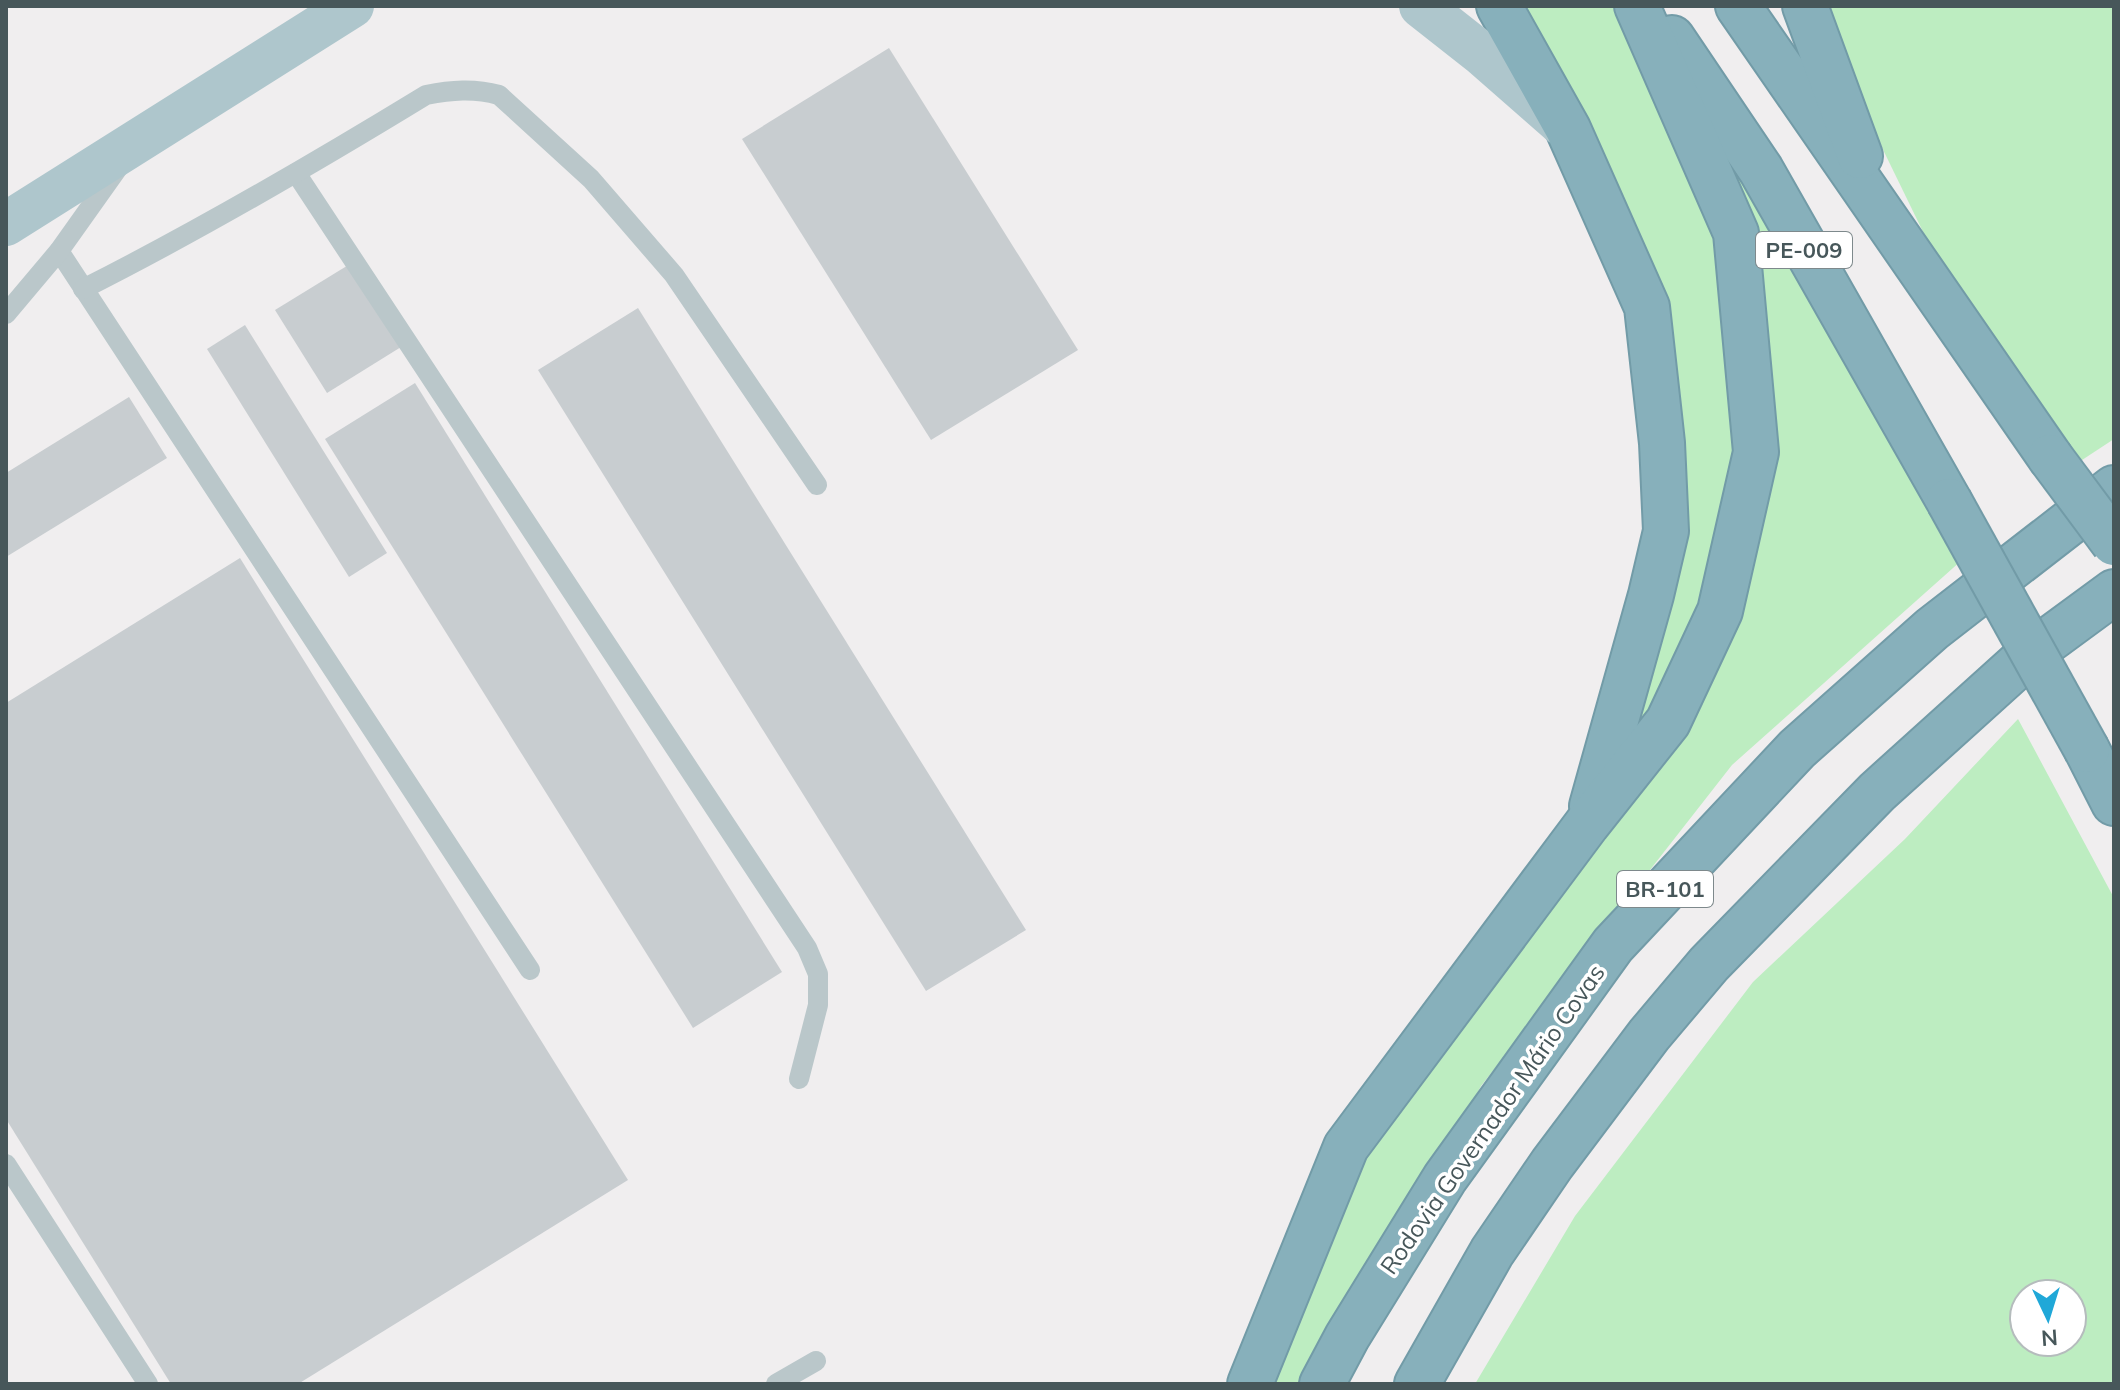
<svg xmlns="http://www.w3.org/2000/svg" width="2120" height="1390" viewBox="0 0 2120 1390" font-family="Mulish,sans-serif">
<rect width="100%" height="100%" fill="#f0eeef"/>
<g fill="#bdedc1" fill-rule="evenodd">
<path d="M1524,6H1618L1716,229L1739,449L1714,598L1608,783L1666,531L1660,310Z"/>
<path d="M1830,6H2114V439L2079,462L1946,279L1871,125Z"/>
<path d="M1675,62L1962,560L1732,765L1481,1086L1325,1384H1250L1346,1147L1680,729L1766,446Z"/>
<path d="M2018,719L2114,898V1384H1475L1575,1216L1753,982L1905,839ZM2072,1294V1342H2024V1294Z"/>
</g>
<g fill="#c8cdd0">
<path d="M889,48L1078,350L931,440L742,139Z"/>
<path d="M350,264L401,347L327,393L275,310Z"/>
<path d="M638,308L1026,930L926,991L538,370Z"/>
<path d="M245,325L387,553L349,577L207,349Z"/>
<path d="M415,383L782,972L693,1028L325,439Z"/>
<path d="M129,397L167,458L6,557V473Z"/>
<path d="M240,558L628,1180L298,1384H171L6,1119V703Z"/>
</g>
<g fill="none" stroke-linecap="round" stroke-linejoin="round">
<g stroke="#729ba7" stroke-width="48">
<g id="highway">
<path d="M1499,6L1568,129L1647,307L1662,443L1666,531L1651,595L1592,806"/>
<path d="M1738,6L2050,457"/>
<path d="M1805,6L1860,156"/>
<path d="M1672,38L1761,170L1949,501"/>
<path d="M2087,750L2114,803"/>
<path d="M1250,1384L1346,1147L1587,824L1668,722L1720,611L1756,452L1736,233L1637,6"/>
<path d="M1322,1384L1347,1337L1445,1178L1613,945L1797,749L1932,629L2114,488"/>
<path d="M1417,1384L1492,1252L1552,1164L1649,1035L1709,964L1877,792L2031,653L2114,592"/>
</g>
</g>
<g stroke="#bac7ca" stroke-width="20">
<path d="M296,173L807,948L818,974V1005L799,1079"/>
<path d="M59,251L530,970"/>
<path d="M83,289C200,230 313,164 426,95C451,90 474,88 499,95L591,179L674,275L817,485"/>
<path d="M6,314L59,251L118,168"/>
<path d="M6,1164L148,1384"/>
<path d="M776,1384L816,1361"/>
</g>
<g stroke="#aec6cc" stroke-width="44">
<path d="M1421,6L1482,54L1563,125"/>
<path d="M6,224L352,6"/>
</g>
<use href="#highway" stroke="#87b0bb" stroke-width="44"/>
<g stroke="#729ba7" stroke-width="48" stroke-linecap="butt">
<g id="highway-bridge">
<path d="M2050,457L2114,543"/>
<path d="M1949,501L2087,750"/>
</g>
</g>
<use href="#highway-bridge" stroke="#87b0bb" stroke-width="44"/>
</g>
<g text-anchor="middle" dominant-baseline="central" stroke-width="7" stroke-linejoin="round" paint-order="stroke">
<g fill="#fff" stroke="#7e898c" stroke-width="2">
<rect x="1756" y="232" width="96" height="36" rx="6"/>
<rect x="1617" y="871" width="96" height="36" rx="6"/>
</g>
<g font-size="22" font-weight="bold" fill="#47575a">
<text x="1804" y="250">PE-009</text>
<text x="1665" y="889">BR-101</text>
</g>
<g font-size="24" fill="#47575a" stroke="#fff">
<text transform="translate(1492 1119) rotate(-55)">Rodovia Governador Mário Covas</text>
</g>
</g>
<rect width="2120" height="1390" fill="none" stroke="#47575a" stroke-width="16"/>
<g transform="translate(2048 1318) rotate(176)"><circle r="38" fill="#ffffff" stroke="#b5bcbd" stroke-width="2"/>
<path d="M0-6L14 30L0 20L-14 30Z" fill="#20a8d8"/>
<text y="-12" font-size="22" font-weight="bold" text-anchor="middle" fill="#47575a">N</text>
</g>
</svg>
